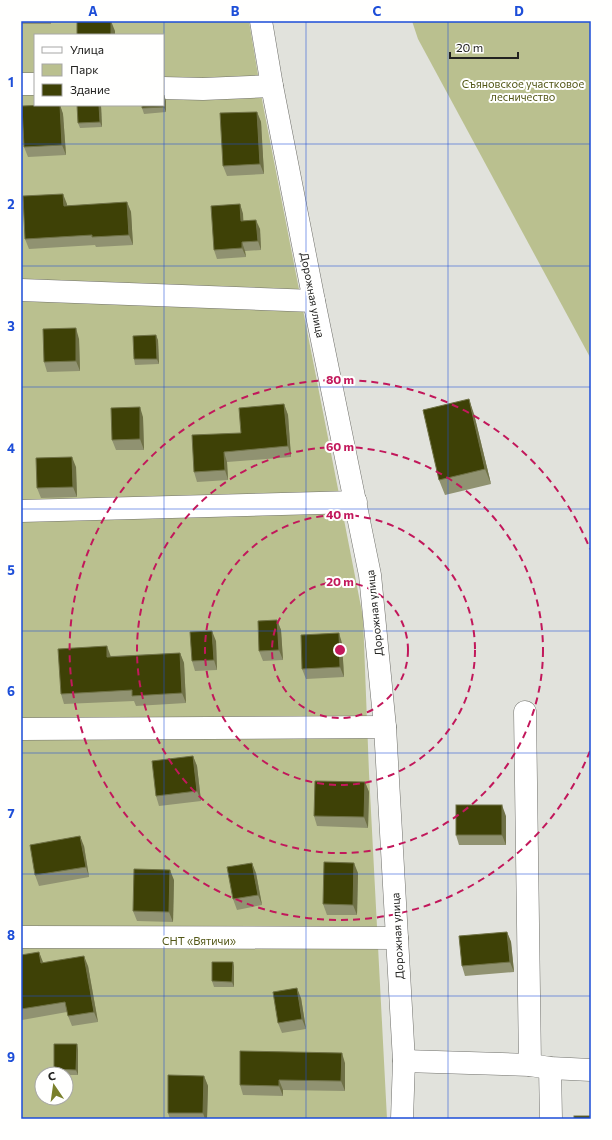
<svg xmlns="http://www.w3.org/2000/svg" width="612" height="1140" viewBox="0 0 612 1140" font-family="Commissioner,sans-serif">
<rect width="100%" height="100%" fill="#e1e2dc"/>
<g fill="#bac08f" fill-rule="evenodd">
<path d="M21,21H249L263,105L363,617L369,773L387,1119H21ZM35,35H163V105H35ZM42,1074H66V1098H42Z"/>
<path d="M412,21H591V359L418,39Z"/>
</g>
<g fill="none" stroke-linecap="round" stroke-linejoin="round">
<g stroke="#71716c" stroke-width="23">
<g id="street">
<path d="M261,21L272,86L314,301L370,575L385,727L404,1061L402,1119"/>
<path d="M21,84H35"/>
<path d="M163,88L203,89L272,86"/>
<path d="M21,290L314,301"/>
<path d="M21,511L356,502"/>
<path d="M525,712L530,1065"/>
<path d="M21,729L385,727"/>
<path d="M21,937L397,938"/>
<path d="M404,1061L530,1065L550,1068L591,1070"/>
<path d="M550,1068L551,1119"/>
</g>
</g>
<use href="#street" stroke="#fff" stroke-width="22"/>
</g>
<g fill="#909271">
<rect x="21" y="21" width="30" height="3"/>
<path d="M164,95L166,101V112L144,114L142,108Z"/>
<path d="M60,105L63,114L66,155L28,157L24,147Z"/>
<path d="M77,105H101L102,127L80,128L78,123Z"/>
<path d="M257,112L261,122L264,174L227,176L223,166Z"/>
<path d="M127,202L131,212L133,245L96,247L95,245L29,249L25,239L67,204V206Z"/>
<path d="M240,204L243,214V221L260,229L261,250L245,251L246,257L217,259L214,250Z"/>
<path d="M79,339L80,371L47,372L44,362Z"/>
<path d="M158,340L159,364L135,365L134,359Z"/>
<path d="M284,404L288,415L291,457L227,462L228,480L197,482L194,472L241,433Z"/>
<path d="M474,414L491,484L445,495L439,480Z"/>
<path d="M143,417L144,450H116L112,440Z"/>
<path d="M76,467L77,497L41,498L37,488Z"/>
<path d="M277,620L281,630L283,660L263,661L259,651Z"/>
<path d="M216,641L217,670L195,671L192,661Z"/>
<path d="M342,643L344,677L306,679L302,669Z"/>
<path d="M180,653L184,663L186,703L136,706L134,701L64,704L61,694L110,656Z"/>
<path d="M193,756L197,766L201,801L159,806L156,796Z"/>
<path d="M365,782L369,792L368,828L317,826L314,816Z"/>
<path d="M506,816V845H459L456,835Z"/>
<path d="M84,846L89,877L39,886L35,875Z"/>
<path d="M256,873L262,905L237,910L233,899Z"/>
<path d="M358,873L357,915H327L323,904Z"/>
<path d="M174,880L173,922L137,921L133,911Z"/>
<path d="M507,932L511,942L514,972L465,976L462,966Z"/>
<path d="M21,955L43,963L88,966L98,1022L72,1026L68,1016L67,1012L22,1020L21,1018Z"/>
<path d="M233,962L234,967V987H214L212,981Z"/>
<path d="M301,998L306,1029L282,1033L278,1023Z"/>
<path d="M77,1044L78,1050V1075H66V1074H55L54,1069Z"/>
<path d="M345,1063V1091L283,1090V1096L243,1095L240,1085Z"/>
<path d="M204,1076L208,1086L207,1119H170L168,1113Z"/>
</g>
<g fill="#6f7146">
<path d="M111,21L115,31V35H111Z"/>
<path d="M164,95L166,101V112L164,107Z"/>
<path d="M60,105L63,114L66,155L62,145Z"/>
<path d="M99,105H101L102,127L100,122Z"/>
<path d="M257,112L261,122L264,174L260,164Z"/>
<path d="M63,194L67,204V216L64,206Z"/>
<path d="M127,202L131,212L133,245L129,235Z"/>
<path d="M240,204L243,214L244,230L241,221Z"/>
<path d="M256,220L260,229L261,250L258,241Z"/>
<path d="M242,242L245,251L246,257L242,248Z"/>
<path d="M76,328L79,339L80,371L76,361Z"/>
<path d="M156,335L158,340L159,364L157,359Z"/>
<path d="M469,399L474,414L491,484L485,469Z"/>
<path d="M284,404L288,415L291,457L288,446Z"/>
<path d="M140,407L143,417L144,450L140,439Z"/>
<path d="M224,452L227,462L228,480L225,470Z"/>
<path d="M72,457L76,467L77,497L73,487Z"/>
<path d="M277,620L281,630L283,660L279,650Z"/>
<path d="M212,631L216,641L217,670L214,660Z"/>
<path d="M339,633L342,643L344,677L340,667Z"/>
<path d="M107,646L111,657H107Z"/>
<path d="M180,653L184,663L186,703L182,693Z"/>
<path d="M193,756L197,766L201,801L197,791Z"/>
<path d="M365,782L369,792L368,828L364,817Z"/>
<path d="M502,805L506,816V845L502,835Z"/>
<path d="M80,836L84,846L89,877L86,867Z"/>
<path d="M252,863L256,873L262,905L258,895Z"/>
<path d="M354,863L358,873L357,915L353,905Z"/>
<path d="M170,870L174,880L173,922L169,912Z"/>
<path d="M507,932L511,942L514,972L510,962Z"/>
<path d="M39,952L43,962L45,973L41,963Z"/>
<path d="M84,956L88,966L98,1022L94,1012Z"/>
<path d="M233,962L234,967V987L232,982Z"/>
<path d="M297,988L301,998L306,1029L302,1019Z"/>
<path d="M77,1044L78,1050V1075L76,1070Z"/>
<path d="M342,1053L345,1063V1091L341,1081Z"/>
<path d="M204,1076L208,1086L207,1119H205L203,1113Z"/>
<path d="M279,1080L283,1090V1096L279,1086Z"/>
</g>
<g fill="#3e4106" stroke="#6f7146">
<rect x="77" y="21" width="34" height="14"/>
<path d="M163,95H164V107L142,108V105H163Z"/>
<path d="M47,105H60L62,145L24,147L22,106Z"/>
<path d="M77,105H99L100,122L78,123Z"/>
<path d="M257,112L260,164L223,166L220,113Z"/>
<path d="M63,194L64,206L127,202L129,235L92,237V235L25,239L23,196Z"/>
<path d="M240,204L241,221L256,220L258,241L242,242V248L214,250L211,206Z"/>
<path d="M76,328V361L44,362L43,329Z"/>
<path d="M156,335L157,359H134L133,336Z"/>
<path d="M469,399L485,469L439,480L423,410Z"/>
<path d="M284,404L288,446L224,452L225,470L194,472L192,435L241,433L239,408Z"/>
<path d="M140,407V439L112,440L111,408Z"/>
<path d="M72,457L73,487L37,488L36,458Z"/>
<path d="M277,620L279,650L259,651L258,621Z"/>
<path d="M212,631L214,660L192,661L190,632Z"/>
<path d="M339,633L340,667L302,669L301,635Z"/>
<path d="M107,646V657L180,653L182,693L132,696V690L61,694L58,649Z"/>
<path d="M193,756L197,791L156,796L152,761Z"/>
<path d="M315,781L365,782L364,817L314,816Z"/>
<rect x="456" y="805" width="46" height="30"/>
<path d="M80,836L86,867L35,875L30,845Z"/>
<path d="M324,862L354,863L353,905L323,904Z"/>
<path d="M252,863L258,895L233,899L227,867Z"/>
<path d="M134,869L170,870L169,912L133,911Z"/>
<path d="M507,932L510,962L462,966L459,936Z"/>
<path d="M39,952L41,963L84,956L94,1012L68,1016L65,1002L21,1009V955Z"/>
<path d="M212,962H233L232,982L212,981Z"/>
<path d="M297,988L302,1019L278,1023L273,992Z"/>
<path d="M54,1044H77L76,1070L54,1069Z"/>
<path d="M240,1051L342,1053L341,1081L279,1080V1086L240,1085Z"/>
<path d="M168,1075L204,1076L203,1113H168Z"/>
<rect x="574" y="1116" width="17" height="3"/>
</g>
<path fill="none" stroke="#1d4ed8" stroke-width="1" stroke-opacity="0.55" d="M164,21V1119M306,21V1119M448,21V1119M21,144H591M21,266H591M21,387H591M21,509H591M21,631H591M21,753H591M21,874H591M21,996H591"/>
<g fill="none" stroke="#c2185b" stroke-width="2" stroke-dasharray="7 5">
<circle cx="340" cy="650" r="68"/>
<circle cx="340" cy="650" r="135"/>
<circle cx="340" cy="650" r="203"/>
<path d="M590 751A270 270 0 1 1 590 549"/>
</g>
<g text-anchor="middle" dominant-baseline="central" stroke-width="4" stroke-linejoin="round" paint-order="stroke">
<g font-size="11" fill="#525616" stroke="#fffffe">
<text x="523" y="83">Съяновское участковое<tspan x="523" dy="13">лесничество</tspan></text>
<text x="199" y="940">СНТ «Вятичи»</text>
</g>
<g font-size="11" fill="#222220" stroke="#fffffe">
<text transform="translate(313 295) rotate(79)">Дорожная улица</text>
<text transform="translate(374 613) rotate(-96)">Дорожная улица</text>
<text transform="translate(397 936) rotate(-93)">Дорожная улица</text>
</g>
</g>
<circle cx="340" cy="650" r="6" fill="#c2185b" stroke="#fffffe" stroke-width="2"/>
<g font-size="12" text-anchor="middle" font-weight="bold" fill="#c2185b" stroke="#fffffe" stroke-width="4" stroke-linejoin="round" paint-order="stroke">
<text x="340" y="384">80 m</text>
<text x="340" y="451">60 m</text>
<text x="340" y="519">40 m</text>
<text x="340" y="586">20 m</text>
</g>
<rect width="612" height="1140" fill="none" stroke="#fffffe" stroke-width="44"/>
<rect x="34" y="34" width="130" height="72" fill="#fffffe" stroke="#a7a7a5"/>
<rect x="42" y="47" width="20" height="6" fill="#ffffff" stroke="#a7a7a5"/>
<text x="70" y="54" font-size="12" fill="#222220">Улица</text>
<rect x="42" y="64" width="20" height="12" fill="#bac08f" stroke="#a7a7a5"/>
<text x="70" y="74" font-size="12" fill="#222220">Парк</text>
<rect x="42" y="84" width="20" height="12" fill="#3e4106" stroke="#a7a7a5"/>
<text x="70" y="94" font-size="12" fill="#222220">Здание</text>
<g transform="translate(54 1086) rotate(347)"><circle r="19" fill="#fffffe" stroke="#a7a7a5"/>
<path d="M0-3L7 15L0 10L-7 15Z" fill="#7a802b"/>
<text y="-6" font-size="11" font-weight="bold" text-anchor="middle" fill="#222220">С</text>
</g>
<path d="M450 52v6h68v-6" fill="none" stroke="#222220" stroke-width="2"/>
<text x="456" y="52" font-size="12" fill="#222220" stroke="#fffffe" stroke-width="3" paint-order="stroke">20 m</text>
<rect x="22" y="22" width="568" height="1096" fill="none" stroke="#1d4ed8" stroke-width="1.5"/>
<g font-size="13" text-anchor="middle" font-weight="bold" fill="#1d4ed8">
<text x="93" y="16">A</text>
<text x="235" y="16">B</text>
<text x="377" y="16">C</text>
<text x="519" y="16">D</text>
<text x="11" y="87">1</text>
<text x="11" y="209">2</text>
<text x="11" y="331">3</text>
<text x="11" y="453">4</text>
<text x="11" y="575">5</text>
<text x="11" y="696">6</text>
<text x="11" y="818">7</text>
<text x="11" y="940">8</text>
<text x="11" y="1062">9</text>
</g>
</svg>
